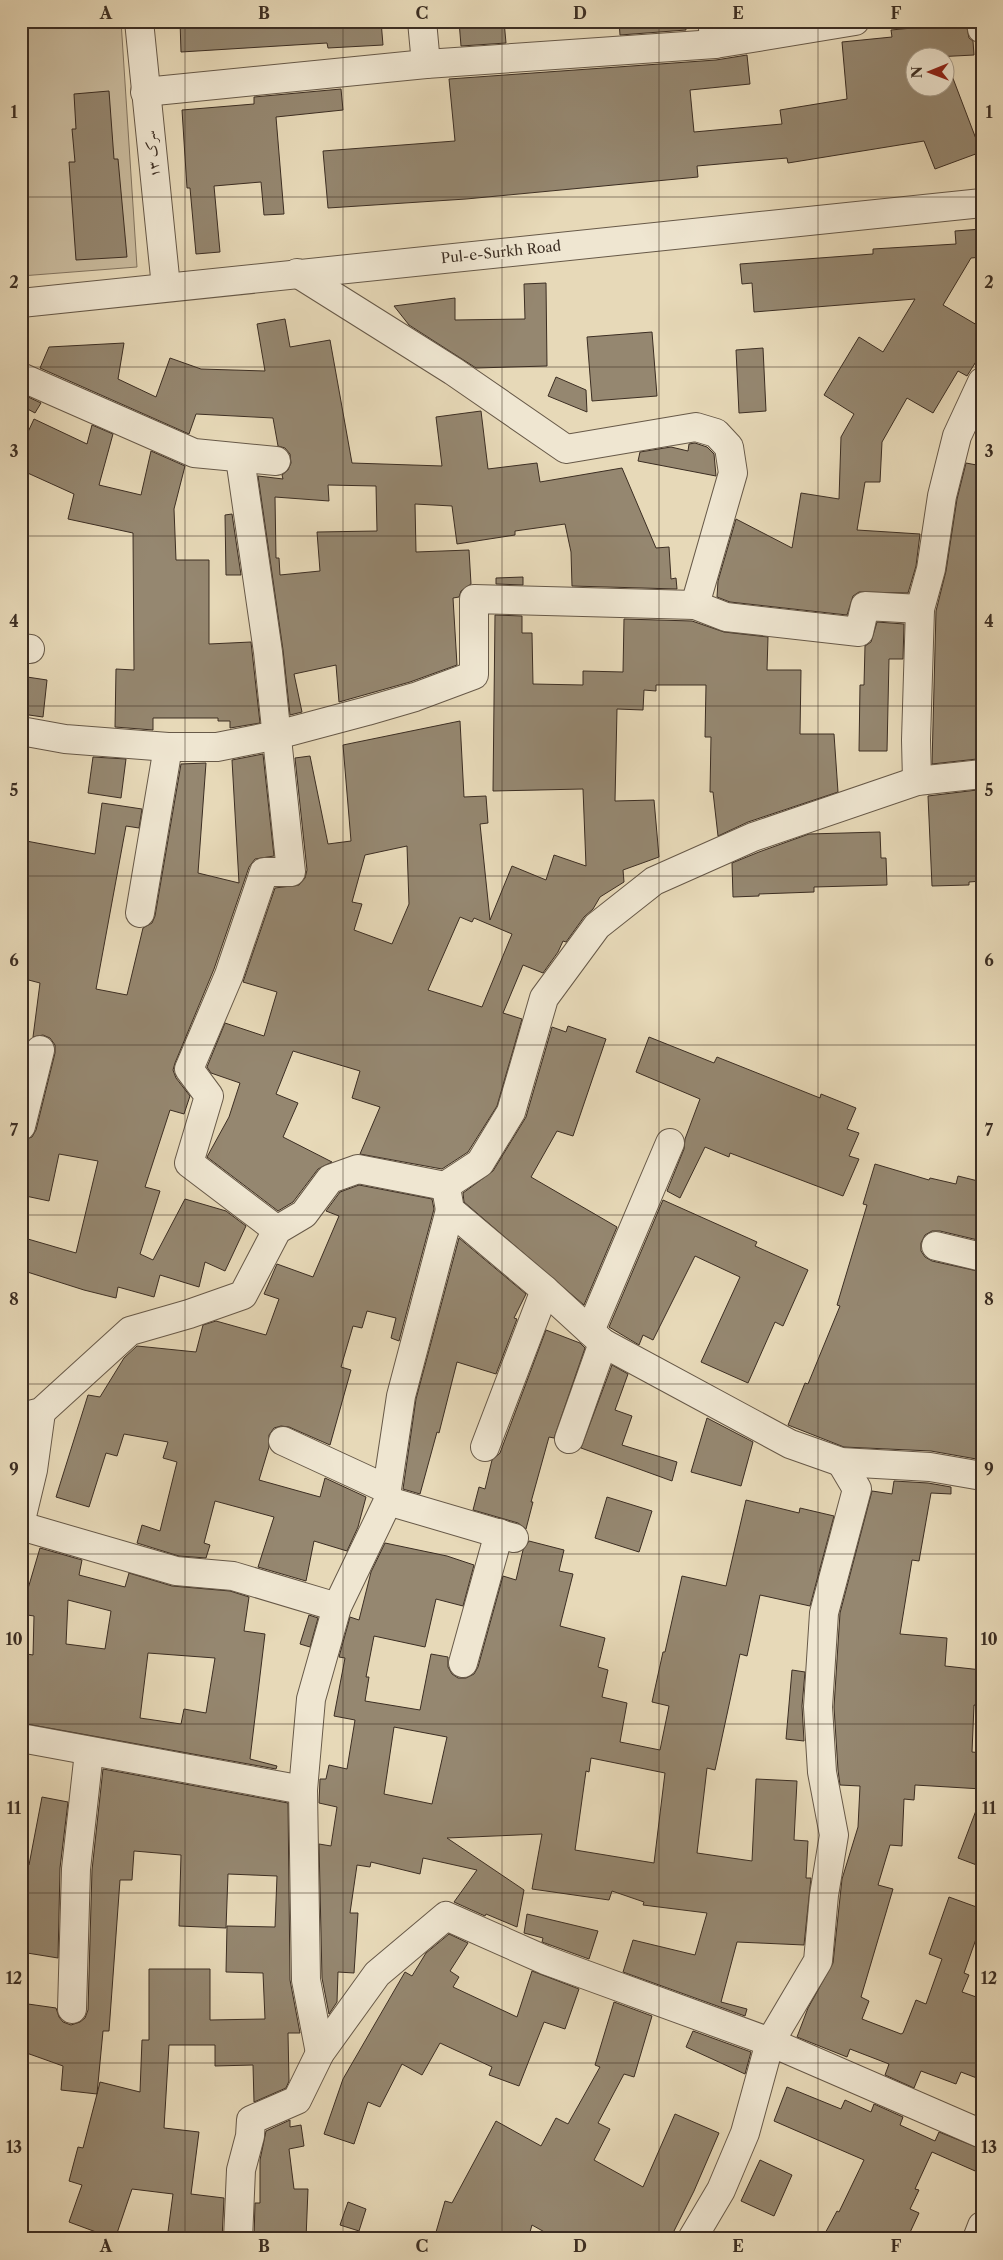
<svg xmlns="http://www.w3.org/2000/svg" width="1003" height="2260" viewBox="0 0 1003 2260" font-family="'Libre Caslon Text',Amiri,serif">
<rect width="100%" height="100%" fill="#e7d9b8"/>
<filter id="stains"><feTurbulence type="fractalNoise" baseFrequency=".004" numOctaves="4"/><feColorMatrix values="0 0 0 0 .2 0 0 0 0 .09 0 0 0 0 .02 0 0 0 .5 -.17"/></filter>
<radialGradient id="worn" r=".72"><stop offset=".6" stop-color="#630" stop-opacity="0"/><stop offset="1" stop-color="#630" stop-opacity=".3"/></radialGradient>
<path fill="#cabc9f" stroke="#837561" d="M21,21H121L137,267L21,276Z"/>
<g fill="#958770" stroke="#3c2e23" fill-rule="evenodd">
<path d="M180,21H381L383,45L328,48L327,43L181,52Z"/>
<path d="M459,21H504L506,43L461,46Z"/>
<path d="M619,21H685L686,30L620,35Z"/>
<path d="M966,23L969,38L973,41L974,55L916,58V88H946V60L981,152L935,169L924,141L788,163L787,158L697,166L698,177L466,199L328,208L323,151L455,141L449,79L716,60L747,55L750,84L690,90L694,132L782,124L780,110L847,99L842,42L892,37L891,30Z"/>
<path d="M341,89L343,110L276,117L284,214L264,215L261,182L214,186L220,252L196,254L190,188H187L182,110L254,104V97Z"/>
<path d="M109,91L114,159H118L127,257L76,260L69,162H75L72,129H76L74,94Z"/>
<path d="M982,229V257L971,258L943,305L982,328V352L967,376L958,371L933,413L907,398L882,442L880,482H865L857,530L920,534L916,566L908,593L859,592L853,596L847,615L730,602L717,597L718,581L736,519L792,548L801,493L839,499L841,437L854,414L824,395L859,337L883,352L915,299L754,312L752,283L742,284L740,264L873,254V249L956,244L955,231Z"/>
<path d="M546,283L547,366L476,368L409,325L394,306L455,298V320L525,319L524,284Z"/>
<path d="M285,319L290,347L330,340L352,463L442,466L436,417L481,411L488,469L537,463L540,482L622,468L656,548L669,547L671,579L676,578L677,589L572,586L571,552L565,524L515,531V535L457,544L452,506L415,504L416,552L469,550L471,584L461,591L459,597L453,598L457,665L410,682L339,702L336,665L294,674L302,712L290,715L283,650L258,476L283,479L282,475L288,470L291,463L290,454L285,448L278,446L273,418L196,414L189,434L40,368L49,347L124,343L118,379L156,397L170,358L201,369L265,371L257,324ZM328,485L376,486L377,531L317,532L320,571L280,575L279,558H276L275,497L329,501Z"/>
<path d="M652,332L657,396L592,401L587,337Z"/>
<path d="M763,348L766,411L739,413L736,350Z"/>
<path d="M556,377L586,390L587,412L548,396Z"/>
<path d="M26,396L41,403L35,413L22,406Z"/>
<path d="M34,419L87,444L92,425L113,434L99,485L141,495L151,451L185,466L174,509L176,560H209V644L251,642L260,723L230,728V721H218V718H153V730L115,727L116,669L134,670L133,533L68,519L74,494L21,470V447Z"/>
<path d="M695,443L707,447L714,454L716,476L638,461L640,452L671,447L688,451L689,444Z"/>
<path d="M966,463L982,466V586L977,759L932,764L936,611L946,571L957,499Z"/>
<path d="M232,514L241,575H226L225,515Z"/>
<path d="M523,577V585L496,584V578Z"/>
<path d="M495,615L522,616V633H532L533,684L583,685V671L623,672L624,619L692,621L724,632L768,637L767,670H801L800,734H834L838,792L748,822L718,836L713,792H710L711,737H705L706,685H656V691L644,690L643,710L617,709L615,801L654,800L659,857L623,870L624,882L600,897L593,909L584,917L566,942L563,941L558,952L543,973L523,965L503,1013L522,1019L497,1106L468,1152L442,1169L360,1154L380,1107L352,1098L360,1071L293,1051L276,1094L298,1103L283,1137L332,1162L318,1169L293,1202L278,1211L207,1157L229,1117L240,1083L211,1073L207,1067L225,1023L264,1036L277,992L243,982L275,888L299,885L305,878L307,870L295,758L310,756L328,844L351,841L343,745L460,721L464,797L486,796L488,823L480,824L490,920L512,866L546,880L554,855L586,866L583,789L493,791ZM407,846L409,904L392,944L354,930L362,904L352,902L365,855ZM460,917L472,922L474,918L512,934L482,1007L428,990Z"/>
<path d="M877,622L904,624L903,659H889L887,751H859L860,685H864L865,646L871,642Z"/>
<path d="M27,677L47,680L43,717L22,714Z"/>
<path d="M263,754L274,856L255,859L249,867L214,969L175,1063L173,1070L176,1078L190,1096L184,1114L170,1110L145,1187L160,1191L140,1254L153,1260L185,1199L226,1211L246,1226L225,1271L205,1262L199,1287L160,1275L154,1297L118,1287L116,1298L84,1290L21,1270V1237L76,1253L98,1161L59,1154L49,1201L21,1195V1141L32,1137L36,1130L55,1053V1045L50,1038L43,1035L33,1037L40,983L21,978V840L95,854L102,803L142,809L139,828L126,826L96,989L127,995L143,928L152,923L155,916L181,764L206,763L198,873L239,883L232,760Z"/>
<path d="M93,757L126,759L121,798L88,793Z"/>
<path d="M977,790L976,800H982V881L969,882V885L932,886L928,796Z"/>
<path d="M880,832L881,858H886L887,885L814,887V892L759,894V896L733,897L732,863L759,852L809,834Z"/>
<path d="M568,1026L606,1039L573,1136L557,1131L531,1177L617,1227L584,1305L464,1202L463,1193L493,1171L526,1117L552,1027L566,1032Z"/>
<path d="M649,1037L714,1063L717,1057L820,1098L821,1094L856,1108L847,1129L859,1133L849,1156L859,1159L843,1196L730,1153L729,1157L705,1147L680,1198L667,1191L684,1149L685,1139L700,1099L636,1072Z"/>
<path d="M875,1164L929,1180L930,1178L956,1184L958,1176L982,1182V1241L940,1231H932L925,1235L921,1243V1251L925,1257L932,1261L982,1272V1460L931,1451L844,1447L788,1425L805,1383L808,1384L840,1306L837,1305L867,1205L863,1204Z"/>
<path d="M359,1185L432,1199L434,1209L399,1341L391,1338L396,1318L367,1311L362,1328L353,1326L341,1367L351,1370L330,1445L289,1427L281,1426L274,1428L269,1435V1447L259,1480L320,1497L325,1478L366,1497L358,1527L347,1551L314,1541L306,1581L258,1567L274,1517L215,1501L204,1543L210,1545L206,1558L179,1556L137,1543L142,1525L160,1531L177,1462L163,1458L168,1442L124,1434L117,1456L106,1453L89,1507L56,1497L88,1395L100,1397L124,1358L137,1346L196,1352L203,1325L216,1321L266,1335L279,1299L264,1294L277,1264L313,1277L339,1216L326,1211L340,1192Z"/>
<path d="M663,1200L757,1242L755,1246L808,1270L783,1326L775,1322L748,1383L701,1362L740,1277L695,1256L653,1340L643,1335L639,1345L609,1327Z"/>
<path d="M459,1238L526,1294L514,1318L517,1319L496,1374L457,1362L439,1433L437,1432L420,1494L403,1489L416,1399Z"/>
<path d="M546,1330L580,1343L585,1348L554,1438L549,1437L531,1502H533L526,1529L518,1523L473,1510L479,1487L485,1489L492,1460L500,1453Z"/>
<path d="M612,1365L628,1374L615,1410L632,1416L622,1445L677,1462L672,1481L581,1448Z"/>
<path d="M707,1418L753,1442L741,1486L691,1472Z"/>
<path d="M894,1481L928,1483L951,1487V1494L931,1493L919,1561L912,1560L900,1634L947,1638L945,1666L982,1670V1706L974,1705L972,1752L982,1753V1789L915,1785L914,1800L904,1799L902,1846L890,1845L878,1885L893,1889L861,1997L869,2001L862,2019L901,2034L903,2033L916,2000L926,2004L942,1959L929,1954L949,1897L982,1909V1922L964,1973L969,1975L962,1992L982,1999V2080L961,2072L956,2084L921,2071L914,2088L885,2075L889,2064L850,2049L847,2057L797,2037L808,2008L833,1963L842,1879L858,1827L860,1786L840,1785L838,1770L834,1707L840,1613L872,1491L892,1494Z"/>
<path d="M607,1497L652,1511L639,1552L595,1538Z"/>
<path d="M746,1500L799,1513L800,1508L834,1516L810,1606L760,1595L747,1656L740,1654L715,1770L707,1768L697,1853L752,1861L756,1779L797,1781L794,1840L808,1841L806,1878H811L804,1945L737,1942L721,2002L747,2009L745,2016L623,1972L633,1940L695,1955L707,1913L643,1905L644,1902L612,1891L609,1900L532,1889L542,1834L447,1838L524,1890L517,1927L486,1914L485,1916L454,1902L477,1870L423,1858L420,1874L371,1862L370,1867L357,1865L350,1913H358L354,1973L338,1972L337,2002L329,2014L322,1978L319,1844L331,1846L337,1807L319,1803L320,1779H326L329,1765L347,1769L355,1720L334,1716L345,1658L339,1657L350,1617L359,1620L371,1572L385,1543L447,1556L474,1565L463,1606L436,1599L425,1647L374,1636L366,1677H369L365,1701L420,1710L431,1654L448,1657V1667L452,1674L458,1678H466L474,1674L478,1667L503,1576L516,1580L523,1550L529,1541L564,1550L559,1571L573,1574L560,1626L605,1638L598,1667L608,1670L602,1697L627,1703L620,1742L660,1750L669,1706L652,1702L663,1652H665L682,1576L726,1586ZM394,1727L447,1737L432,1804L384,1794ZM591,1758L665,1773L654,1863L575,1850L586,1771L589,1772Z"/>
<path d="M40,1548L82,1560L79,1575L125,1587L129,1573L172,1586L230,1591L249,1597L244,1631L265,1634L250,1759L277,1766L276,1769L21,1723V1653L33,1655L34,1616L21,1614V1603L23,1592H27ZM68,1600L111,1611L105,1649L66,1644ZM148,1653L215,1658L206,1713L184,1709L181,1724L140,1718Z"/>
<path d="M309,1615L318,1618L310,1647L300,1644Z"/>
<path d="M792,1670L805,1672L802,1706L804,1741L786,1739Z"/>
<path d="M103,1769L288,1803L290,1980L300,2033H288L289,2081L286,2088L254,2102L253,2065L215,2066V2045H169L164,2128L199,2132L191,2194L224,2198L222,2239H167L173,2194L132,2189L115,2239L69,2222L82,2185L69,2181L78,2147L83,2148L97,2094L61,2090L63,2066L21,2051V2003L56,2008L59,2017L63,2022L71,2025L80,2022L85,2018L88,2010L92,1870ZM134,1851L181,1855L179,1926L226,1928L228,1874L277,1876L275,1927L227,1926L226,1972L263,1973L265,2019L210,2020V1969H149V2040H142L140,2092L100,2082L97,2094L103,2031H109L120,1880H132Z"/>
<path d="M42,1797L68,1802L60,1868L58,1958L21,1952V1864L29,1865Z"/>
<path d="M980,1800L982,1801V1867L958,1858Z"/>
<path d="M527,1914L598,1931L589,1959L542,1942L543,1938L524,1933Z"/>
<path d="M449,1934L468,1943L450,1971L459,1977L453,1987L517,2017L532,1971L579,1989L565,2029L544,2022L519,2086L489,2075L492,2067L440,2043L422,2075L402,2064L380,2107L368,2102L354,2144L324,2134L343,2079L405,1972L412,1976L426,1953Z"/>
<path d="M614,2002L652,2016L634,2077L624,2074L598,2123L610,2129L594,2160L643,2187L675,2114L719,2133L694,2191L670,2239H557L532,2225L528,2239H434L445,2201L452,2203L496,2121L541,2146L556,2118L568,2124L600,2067L595,2065Z"/>
<path d="M693,2031L751,2052L745,2074L686,2047Z"/>
<path d="M787,2087L841,2109L845,2100L871,2112L874,2104L903,2117L900,2125L935,2141L939,2132L981,2149L982,2174L932,2152L915,2189L919,2190L910,2209L919,2213L907,2239H822L837,2211L839,2212L864,2160L774,2121Z"/>
<path d="M290,2120V2127L301,2125L304,2146L289,2149L294,2189H308L306,2239H254L255,2203H260V2160L266,2131Z"/>
<path d="M760,2160L792,2175L774,2216L741,2201Z"/>
<path d="M348,2202L366,2209L359,2231L340,2225Z"/>
</g>
<g fill="none" stroke-linecap="round" stroke-linejoin="round">
<g stroke="#675948" stroke-width="30">
<g id="minor">
<path d="M139,21L166,287"/>
<path d="M422,21L426,64"/>
<path d="M712,21L715,44"/>
<path d="M981,21L982,29"/>
<path d="M145,92L426,64L715,44L855,21"/>
<path d="M297,273L453,371L566,449L696,427L716,433L729,447L733,473L695,605"/>
<path d="M21,303L982,203"/>
<path d="M21,377L194,453L276,461"/>
<path d="M240,458L268,652L291,872H264L229,975L189,1069L209,1096L189,1163L277,1230"/>
<path d="M21,648L30,649"/>
<path d="M21,731L65,739L168,747H217L277,735L367,711L415,697L474,675V599L695,605L726,617L859,632L865,606L920,609"/>
<path d="M917,781L916,740L920,609L931,569L942,496L957,436L982,382"/>
<path d="M140,913L168,747"/>
<path d="M21,1126L40,1050"/>
<path d="M447,1193L450,1210L545,1290L603,1343L790,1444L841,1462L930,1467L982,1476"/>
<path d="M936,1246L982,1257"/>
<path d="M590,1331L670,1143"/>
<path d="M21,1417L41,1412L130,1331L189,1314L243,1295L277,1230L304,1214L330,1179L358,1169L445,1186L480,1163L511,1112L544,998L597,926L654,881L753,837L917,781L982,774"/>
<path d="M569,1439L603,1343"/>
<path d="M283,1441L387,1489"/>
<path d="M485,1447L545,1290"/>
<path d="M388,1501L514,1538"/>
<path d="M21,1520L33,1470L41,1412"/>
<path d="M21,1526L176,1571L233,1576L337,1607"/>
<path d="M463,1663L499,1533"/>
<path d="M21,1738L303,1790"/>
<path d="M72,2009L76,1869L89,1752"/>
<path d="M320,2053L306,1980L303,1790L311,1699L337,1607L388,1501L387,1489L401,1396L450,1210"/>
<path d="M238,2239L241,2170L250,2136L251,2120L297,2100L320,2053L377,1974L446,1916L545,1960L770,2042L982,2134"/>
<path d="M692,2239L721,2190L745,2133L770,2042L818,1961L824,1895L834,1835L822,1772L818,1707L824,1613L857,1489L841,1462"/>
<path d="M977,2239L982,2226"/>
</g>
</g>
<use href="#minor" stroke="#efe6d1" stroke-width="28"/>
</g>
<path fill="none" stroke="#3c2e23" stroke-width="1" stroke-opacity="0.55" d="M185,21V2239M343,21V2239M502,21V2239M659,21V2239M818,21V2239M21,197H982M21,367H982M21,536H982M21,706H982M21,876H982M21,1045H982M21,1215H982M21,1384H982M21,1554H982M21,1724H982M21,1893H982M21,2063H982"/>
<g text-anchor="middle" dominant-baseline="central" stroke-width="4" stroke-linejoin="round" paint-order="stroke">
<g font-size="14" fill="#3c2e23" stroke="#efe6d1">
<text transform="translate(152 154) rotate(-96)">سرک ۱۳</text>
<text transform="translate(501 252) rotate(-6)">Pul-e-Surkh Road</text>
</g>
</g>
<rect width="1003" height="2260" fill="none" stroke="#e7d9b8" stroke-width="55"/>
<g transform="translate(930 72) rotate(269)"><circle r="24" fill="#efe6d1" stroke="#a79c8b"/>
<path d="M0-4L9 19L0 12L-9 19Z" fill="#8f2418"/>
<text y="-8" font-size="14" font-weight="bold" text-anchor="middle" fill="#3c2e23">N</text>
</g>
<rect x="28" y="28" width="948" height="2204" fill="none" stroke="#3c2e23" stroke-width="2"/>
<g font-size="16" text-anchor="middle" font-weight="bold" fill="#3c2e23">
<text x="106" y="19">A</text>
<text x="264" y="19">B</text>
<text x="422" y="19">C</text>
<text x="580" y="19">D</text>
<text x="738" y="19">E</text>
<text x="896" y="19">F</text>
<text x="14" y="118">1</text>
<text x="989" y="118">1</text>
<text x="14" y="288">2</text>
<text x="989" y="288">2</text>
<text x="14" y="457">3</text>
<text x="989" y="457">3</text>
<text x="14" y="627">4</text>
<text x="989" y="627">4</text>
<text x="14" y="796">5</text>
<text x="989" y="796">5</text>
<text x="14" y="966">6</text>
<text x="989" y="966">6</text>
<text x="14" y="1136">7</text>
<text x="989" y="1136">7</text>
<text x="14" y="1305">8</text>
<text x="989" y="1305">8</text>
<text x="14" y="1475">9</text>
<text x="989" y="1475">9</text>
<text x="14" y="1645">10</text>
<text x="989" y="1645">10</text>
<text x="14" y="1814">11</text>
<text x="989" y="1814">11</text>
<text x="14" y="1984">12</text>
<text x="989" y="1984">12</text>
<text x="14" y="2153">13</text>
<text x="989" y="2153">13</text>
<text x="106" y="2252">A</text>
<text x="264" y="2252">B</text>
<text x="422" y="2252">C</text>
<text x="580" y="2252">D</text>
<text x="738" y="2252">E</text>
<text x="896" y="2252">F</text>
</g>
<rect width="100%" height="100%" filter="url(#stains)"/>
<rect width="100%" height="100%" fill="url(#worn)"/>
</svg>
